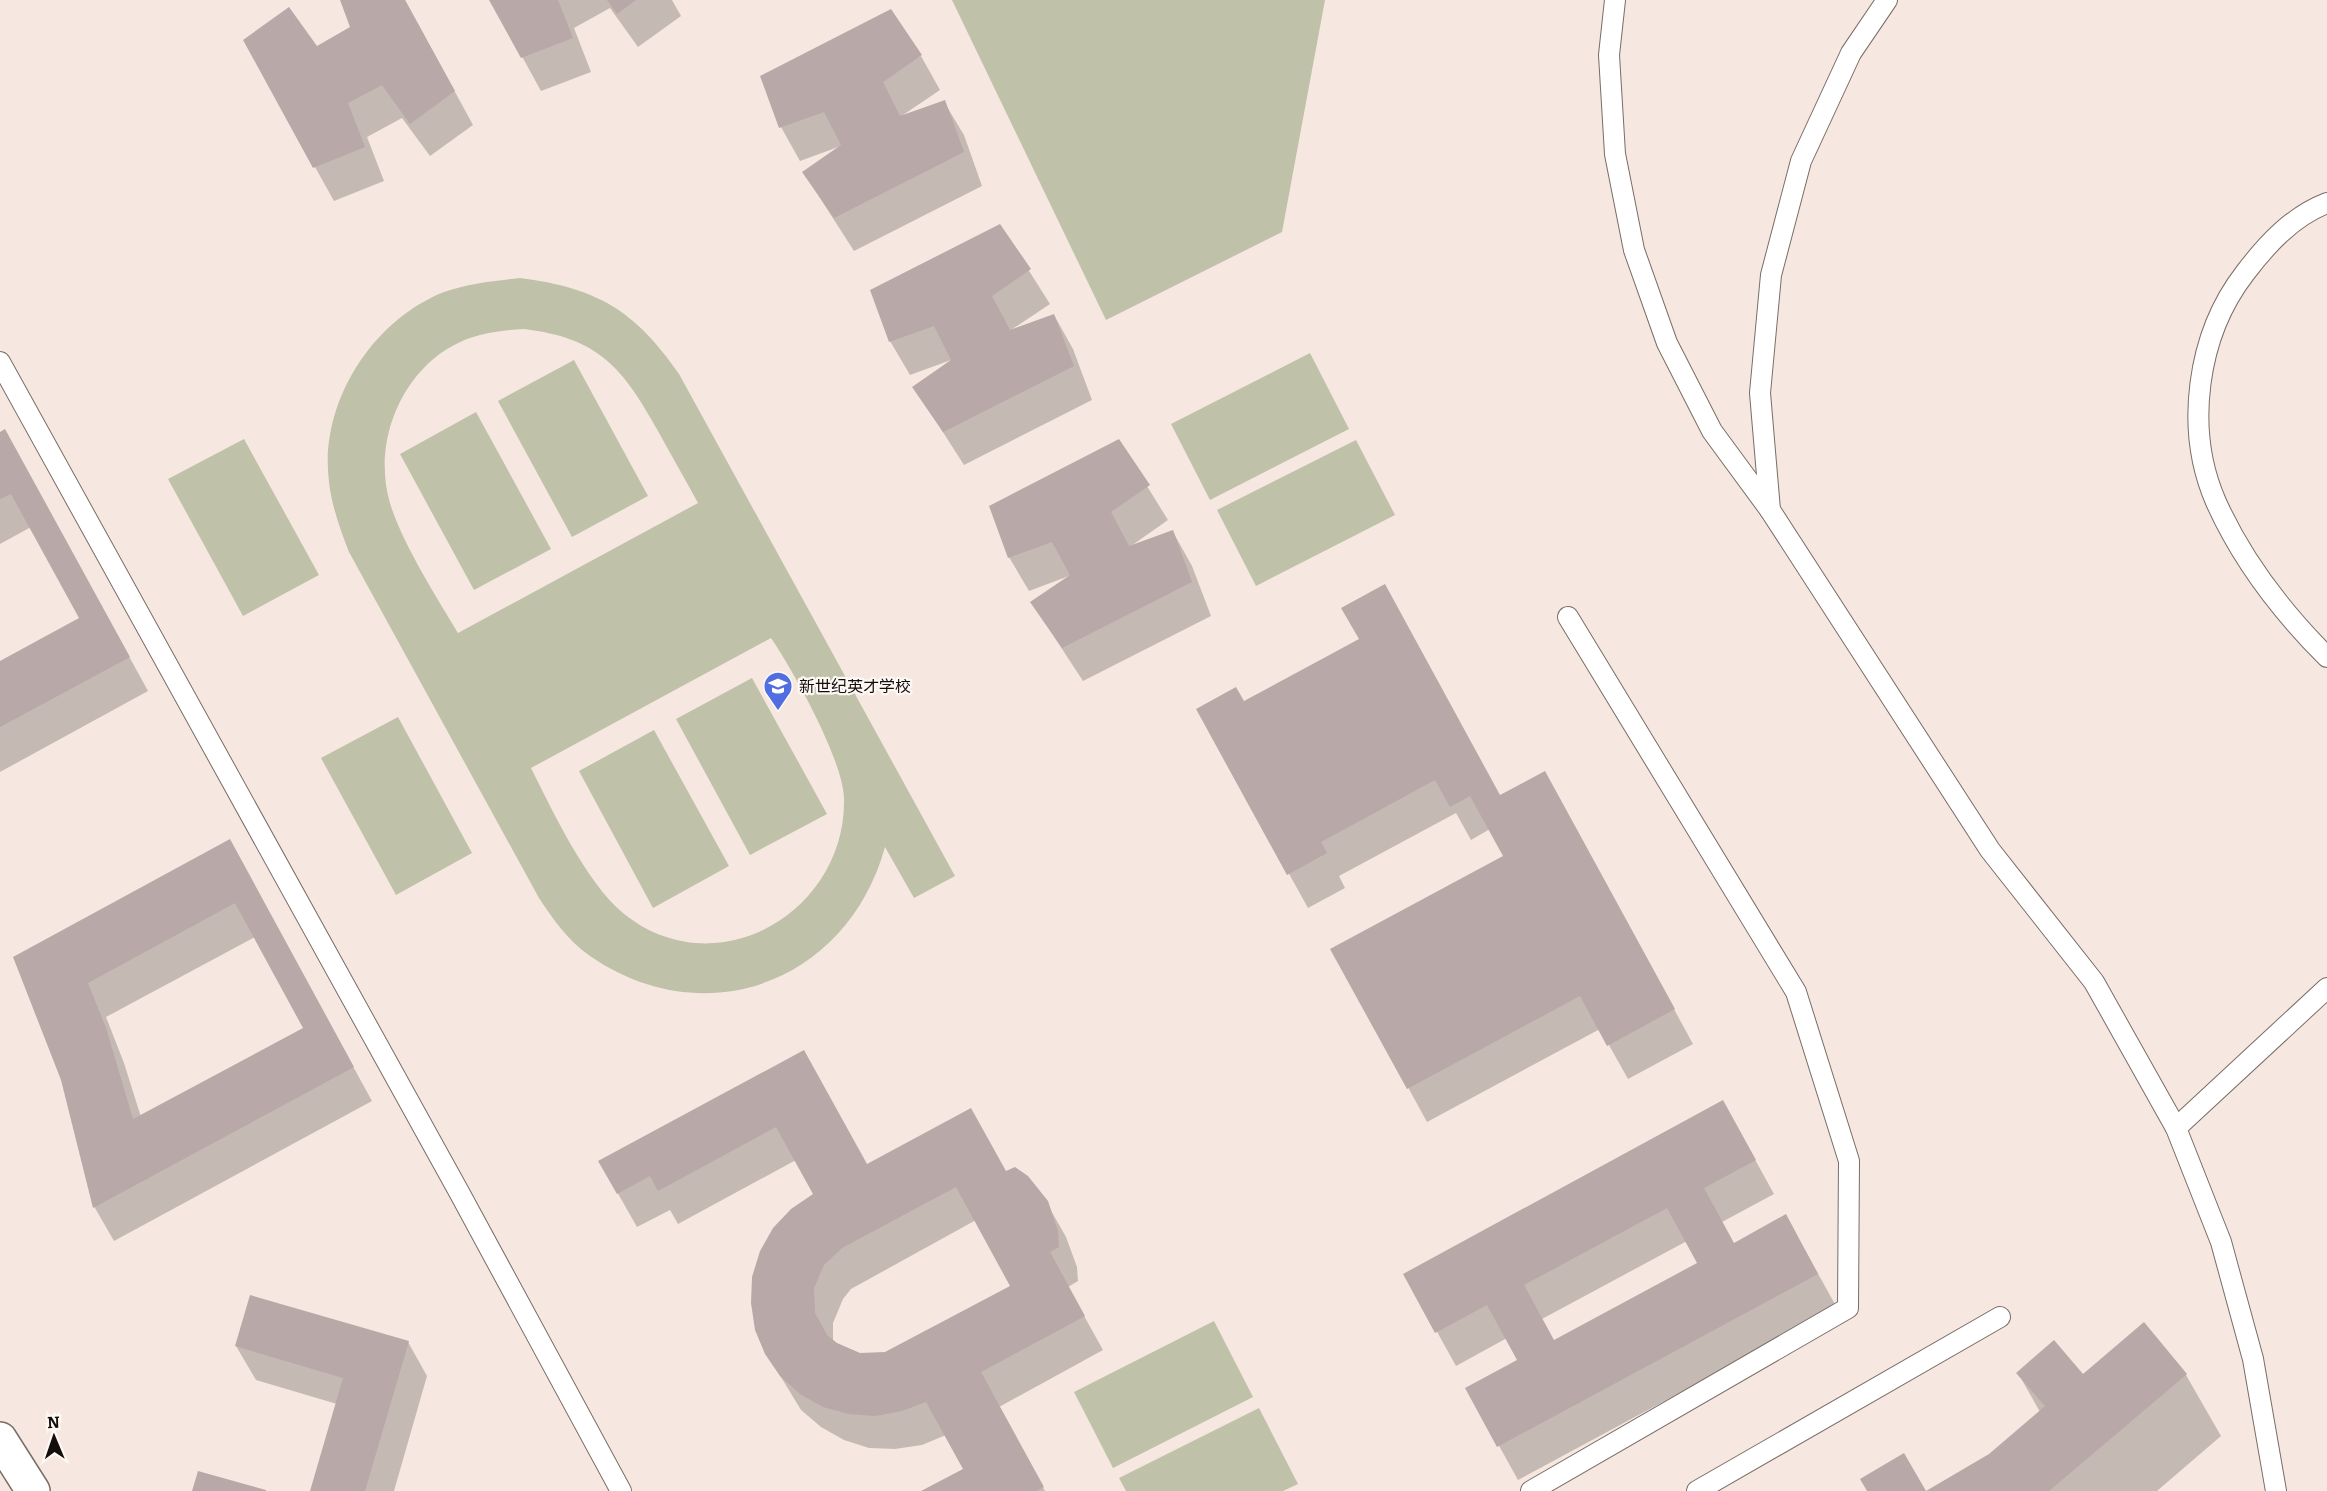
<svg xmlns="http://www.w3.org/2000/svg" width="2327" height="1491" font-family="Bitter,'Noto Sans SC',serif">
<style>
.green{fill:#bfc1a8;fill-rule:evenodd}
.shadow{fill:#0003;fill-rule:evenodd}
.building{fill:#b8a8a7;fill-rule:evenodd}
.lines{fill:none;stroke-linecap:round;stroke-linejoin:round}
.lane-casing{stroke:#796d66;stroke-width:22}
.street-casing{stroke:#796d66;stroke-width:36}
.lane{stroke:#fff;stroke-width:20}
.street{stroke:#fff;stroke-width:33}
.labels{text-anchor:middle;stroke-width:4.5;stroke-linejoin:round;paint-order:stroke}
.poi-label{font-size:16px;fill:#130e0c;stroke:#fdf8f4;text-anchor:start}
</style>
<rect width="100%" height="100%" fill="#f6e8e0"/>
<g class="green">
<path d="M952,0H1325L1282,232L1106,320Z"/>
<path d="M520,278C597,288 635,310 679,374L955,876L914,898L885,847C848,981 706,1036 590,956C568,941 553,919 539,898L349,552C340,529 332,507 329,482C319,404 371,321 444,292C469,283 494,281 520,278ZM524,329C599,338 623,368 658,431C671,455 685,479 698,503L458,633C437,598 401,541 390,503C371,439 405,361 470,338C488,332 506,330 524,329ZM771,638C793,670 843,760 844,798C847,912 716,989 623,913C586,882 553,812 531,768Z"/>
<path d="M1310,353L1349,429L1210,500L1171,424Z"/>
<path d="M574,360L648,496L572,537L498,401Z"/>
<path d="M476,412L551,549L474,590L400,454Z"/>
<path d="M244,439L319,575L243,616L168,479Z"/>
<path d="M1356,440L1395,515L1256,586L1217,510Z"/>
<path d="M752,678L827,814L750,855L676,719Z"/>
<path d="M398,717L472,853L396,895L321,758Z"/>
<path d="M654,730L729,866L653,908L579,771Z"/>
<path d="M1214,1321L1253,1397L1113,1468L1074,1392Z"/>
<path d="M1259,1408L1298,1484L1283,1491H1126L1119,1478Z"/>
</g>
<g class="shadow">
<path d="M341,0H405L473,125L430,156L402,118L367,137L384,181L334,201L315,167L316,48L352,28Z"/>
<path d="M491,0H672L681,16L638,47L610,8L574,28L591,72L541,91Z"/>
<path d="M921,56L940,90L903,115L944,102L964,135L982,186L854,251L804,173L841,146L800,161L781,127Z"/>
<path d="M1000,225L1050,304L1011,330L1054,315L1073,349L1092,400L964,465L914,387L951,360L910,375L890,341Z"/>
<path d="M0,434L24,465L148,691L0,772V662L81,618L31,527L0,544Z"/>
<path d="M1119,441L1168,520L1131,546L1173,532L1192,566L1211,616L1083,681L1032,603L1069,576L1029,591L1009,557Z"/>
<path d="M1244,703L1500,796L1563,806L1693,1044L1628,1079L1600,1029L1427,1122L1333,950L1505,857L1490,829L1471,840L1456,813L1339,876L1345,888L1308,908L1198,710Z"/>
<path d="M248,875L372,1101L114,1241L95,1208L62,1080L15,957ZM255,937L305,1028L141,1117L124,1063L106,1017Z"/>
<path d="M803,1052L867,1166L1006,1173L1046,1202L1066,1237L1077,1267L1078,1281L1068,1287L1103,1350L999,1407L1045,1491H924L965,1469L946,1435L922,1445L895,1449L869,1448L844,1440L821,1427L801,1410L767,1354L814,1194L796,1160L678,1224L670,1210L637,1227L600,1162ZM976,1220L1012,1287L885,1353L860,1354L847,1351L833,1341V1323L843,1299L851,1289Z"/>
<path d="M1742,1136L1774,1194L1722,1222L1734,1245L1805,1250L1837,1308L1518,1480L1467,1388L1519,1360L1507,1338L1456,1366L1405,1274ZM1687,1241L1699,1264L1554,1341L1542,1319Z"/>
<path d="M408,1342L427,1376L394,1491H311L337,1404L256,1380L236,1346Z"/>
<path d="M2018,1373L2186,1375L2221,1436L2157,1491H1929L1990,1455L2040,1412Z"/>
</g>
<g class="building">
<path d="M340,0H405L455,91L410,124L382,85L348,103L365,147L313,168L243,40L289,7L317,46L350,27Z"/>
<path d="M489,0H558L573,38L521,58Z"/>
<path d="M607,0H636L617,14Z"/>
<path d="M891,9L922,55L883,82L900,116L945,100L964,152L834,218L802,172L841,145L824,112L779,128L760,76Z"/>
<path d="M1000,224L1031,269L992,296L1010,330L1054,314L1074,366L943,432L912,387L951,360L934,326L889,342L870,290Z"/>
<path d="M5,429L130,657L0,727V661L79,618L11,494L0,499V432Z"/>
<path d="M1119,439L1150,485L1111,512L1129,546L1173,530L1192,582L1062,648L1030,602L1070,575L1052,542L1008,558L989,506Z"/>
<path d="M1385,584L1500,795L1545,771L1675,1009L1607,1046L1580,996L1407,1089L1330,949L1503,856L1470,796L1450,807L1435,780L1321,842L1327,853L1287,875L1196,709L1236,687L1244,701L1359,639L1341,608Z"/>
<path d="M230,839L354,1067L93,1208L61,1080L13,957ZM235,903L303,1028L133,1119L106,1028L88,983Z"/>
<path d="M804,1050L867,1164L971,1108L1006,1171L1015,1167L1028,1176L1048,1201L1058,1231L1059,1247L1050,1252L1085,1316L981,1372L1044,1487L1036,1491H921L963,1469L926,1402L902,1411L875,1416L849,1414L823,1407L800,1394L780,1376L765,1354L755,1330L751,1303L752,1277L760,1251L773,1228L791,1209L813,1194L776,1127L658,1191L650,1176L617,1194L598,1161ZM956,1187L1010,1286L885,1352L860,1353L837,1343L827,1335L815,1313L814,1288L824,1265L842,1248Z"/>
<path d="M1723,1100L1756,1160L1704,1188L1734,1243L1786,1214L1818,1274L1497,1447L1465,1388L1517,1360L1487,1305L1435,1333L1403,1274ZM1667,1208L1697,1263L1554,1340L1524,1285Z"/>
<path d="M250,1295L409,1341L365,1491H310L343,1378L235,1346Z"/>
<path d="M2144,1322L2187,1374L2049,1491H1926L1989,1454L2045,1406L2016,1373L2054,1340L2083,1374Z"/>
<path d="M1904,1453L1926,1491H1867L1860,1479Z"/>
<path d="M198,1471L266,1490V1491H192Z"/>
</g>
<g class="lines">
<g class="lane-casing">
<g id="lane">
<path d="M1615,0L1609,55L1615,154L1634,250L1667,343L1712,431L1770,510L1990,850L2094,982L2176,1128L2221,1242L2253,1359L2276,1491"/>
<path d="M2327,203C2293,216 2267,244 2245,273C2197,335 2184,429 2216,502C2242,560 2283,613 2327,657"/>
<path d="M0,362L459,1192L621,1491"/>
<path d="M1770,510L1760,393L1771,275L1801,161L1851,53L1887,0"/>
<path d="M2176,1128L2327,988"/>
<path d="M1531,1491L1848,1308L1849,1161L1796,992L1568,617"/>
<path d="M1697,1491L2000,1317"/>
</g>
</g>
<g class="street-casing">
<path id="street" d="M0,1439L33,1491"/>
</g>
<use href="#lane" class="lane"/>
<use href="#street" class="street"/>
</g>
<defs>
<g id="school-pin" transform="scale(1.5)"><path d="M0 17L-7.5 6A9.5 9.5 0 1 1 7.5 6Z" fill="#516de2" stroke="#fdf8f4"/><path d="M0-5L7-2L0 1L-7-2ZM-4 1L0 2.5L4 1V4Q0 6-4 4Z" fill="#fff"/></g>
</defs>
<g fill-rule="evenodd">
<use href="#school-pin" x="778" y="686"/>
</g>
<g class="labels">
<g class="poi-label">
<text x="799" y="692">新世纪英才学校</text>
</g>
</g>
<g transform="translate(54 1437) rotate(358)" stroke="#fdf8f4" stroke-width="4.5" paint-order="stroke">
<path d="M0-4.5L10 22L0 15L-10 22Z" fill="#130e0c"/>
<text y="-9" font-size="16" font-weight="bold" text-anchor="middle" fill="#130e0c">N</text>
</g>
</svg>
